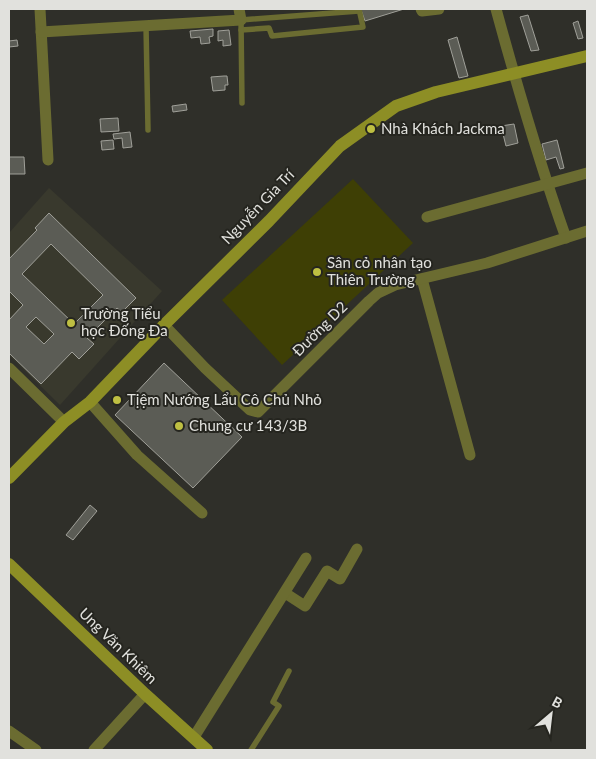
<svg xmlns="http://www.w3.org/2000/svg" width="596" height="759" font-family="Lato,sans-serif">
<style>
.built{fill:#39392d}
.green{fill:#3e3f05}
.building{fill:#5b5c55;stroke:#a0a099;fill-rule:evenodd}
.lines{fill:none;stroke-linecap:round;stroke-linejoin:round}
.lane{stroke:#6b6c31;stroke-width:5.5}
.street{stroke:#6b6c31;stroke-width:11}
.secondary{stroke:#8d8e25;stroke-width:12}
.poi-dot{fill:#bebf42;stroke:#25251f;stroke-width:2}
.labels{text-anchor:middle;stroke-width:4;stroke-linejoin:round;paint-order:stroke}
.poi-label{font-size:15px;fill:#e1e1dd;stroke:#25251f;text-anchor:start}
.street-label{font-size:15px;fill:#e1e1dd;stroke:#25251f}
</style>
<rect width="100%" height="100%" fill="#2f2f29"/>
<path class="built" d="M49,188L162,291L60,405L9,355V233Z"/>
<path class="green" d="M353,179L413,243L282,365L222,300Z"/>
<g class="building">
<path d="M364,9H404L365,21L361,10Z"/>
<path d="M528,15L539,50L531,51L520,17Z"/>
<path d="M578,21L583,38L578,39L573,23Z"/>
<path d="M213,29V36L209,37L210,43L201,44L200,37L191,38L190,31Z"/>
<path d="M229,30L231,45L223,46V40L218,41V31Z"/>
<path d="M457,37L468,76L459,78L448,40Z"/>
<path d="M17,40L18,46L9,47V41Z"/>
<path d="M224,76H227L228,85H225V90L213,91L211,77Z"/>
<path d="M186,104L187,110L173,112L172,106Z"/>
<path d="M118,118L119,131L101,132L100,119Z"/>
<path d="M514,124L518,143L506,146L501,126Z"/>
<path d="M130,132L132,147L123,148L122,138L114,139L113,134Z"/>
<path d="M113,140L114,149L102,150L101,141Z"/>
<path d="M557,140L564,168L560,169L556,157L546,160L542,144Z"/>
<path d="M9,157H24L25,174H9Z"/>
<path d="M49,213L136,298L122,312L117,308L87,338L94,344L79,359L72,352L41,384L9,353V320L23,305L9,291V259L37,230L35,228ZM51,244L103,295L74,324L22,274ZM36,317L54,334L44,344L26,327Z"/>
<path d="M164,363L242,437L193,488L115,415Z"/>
<path d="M90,505L97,511L73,540L66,535Z"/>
</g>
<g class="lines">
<g class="lane">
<path d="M146,26L148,130"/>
<path d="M241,30L269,28L272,36L363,27L359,9"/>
<path d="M242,103L241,20L359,11"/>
<path d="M251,750L279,706L273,702L289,671"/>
</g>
<g class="street">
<path d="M40,9L48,160"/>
<path d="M421,9L422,11L439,9"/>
<path d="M496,9C517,86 539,162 566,238"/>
<path d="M41,32L241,20L239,9"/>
<path d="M427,217L587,173"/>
<path d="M422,279L470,455"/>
<path d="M164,325L205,368L250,410L258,412L369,301L378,293L395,285L487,263L587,231"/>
<path d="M9,368L64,422"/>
<path d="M90,402L137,455L202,513"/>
<path d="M285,593L305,606L327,571L340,579L357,549"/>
<path d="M9,731L36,750"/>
<path d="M194,737L306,558"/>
<path d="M94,750L145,694"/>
</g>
<g class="secondary">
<path d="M9,478L64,422L90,402L164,325L269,221L340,146L396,106L436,92L587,56"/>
<path d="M9,564L145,694L207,750"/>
</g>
</g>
<g class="poi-dot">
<circle cx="371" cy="129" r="5"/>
<circle cx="317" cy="272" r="5"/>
<circle cx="71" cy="323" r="5"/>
<circle cx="117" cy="400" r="5"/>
<circle cx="179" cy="426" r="5"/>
</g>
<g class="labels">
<g class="poi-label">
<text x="381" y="134">Nhà Khách Jackma</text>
<text x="327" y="268">Sân cỏ nhân tạo<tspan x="327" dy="17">Thiên Trường</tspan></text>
<text x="81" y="319">Trường Tiểu<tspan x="81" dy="17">học Đống Đa</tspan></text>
<text x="127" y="405">Tịệm Nướng Lẩu Cô Chủ Nhỏ</text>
<text x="189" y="431">Chung cư 143/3B</text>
</g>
<g class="street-label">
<text transform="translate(258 207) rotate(-46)" y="5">Nguyễn Gia Trí</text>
<text transform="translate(320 329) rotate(-45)" y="5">Đường D2</text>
<text transform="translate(118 646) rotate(44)" y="5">Ung Văn Khiêm</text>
</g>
</g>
<rect width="596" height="759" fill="none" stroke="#e1e1dd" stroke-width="20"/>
<g transform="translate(551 714) rotate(28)" stroke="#25251f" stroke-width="4" paint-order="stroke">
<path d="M0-4L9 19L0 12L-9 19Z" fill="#e1e1dd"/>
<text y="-8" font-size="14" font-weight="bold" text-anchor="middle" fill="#e1e1dd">B</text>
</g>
</svg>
